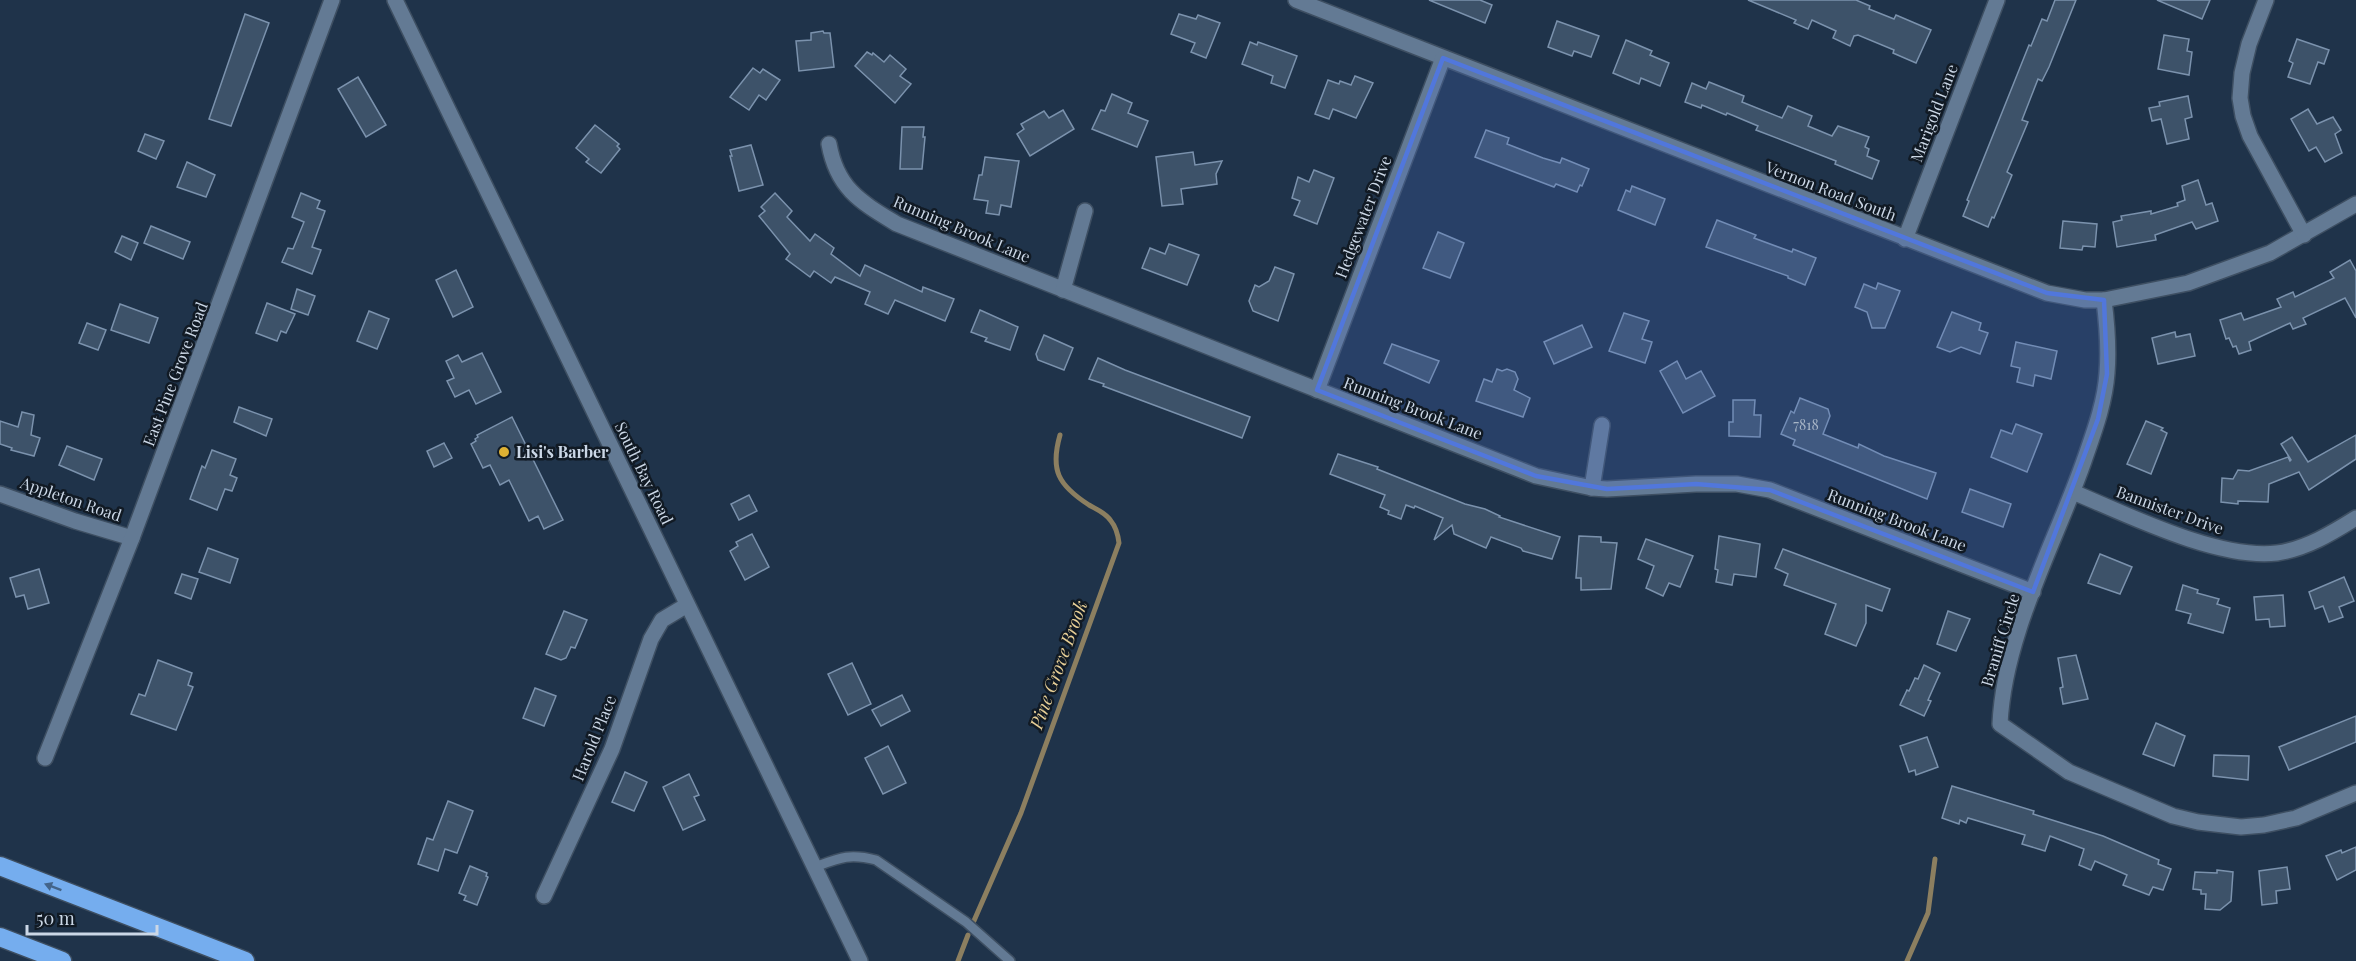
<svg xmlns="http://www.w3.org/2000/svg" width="2356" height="961" font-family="'Playfair Display',serif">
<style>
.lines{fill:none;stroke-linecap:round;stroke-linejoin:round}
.stream{stroke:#8c7f60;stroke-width:5}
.building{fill:#3d5269;stroke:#7b92ad;stroke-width:1.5}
.service-casing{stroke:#3e4f62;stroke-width:12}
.minor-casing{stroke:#3e4f62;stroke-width:18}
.tertiary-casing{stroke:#3e4f62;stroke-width:18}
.motorway-casing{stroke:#3e4f62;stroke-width:21}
.service{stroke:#637a94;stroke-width:9}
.minor{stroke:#637a94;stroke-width:15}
.tertiary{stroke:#637a94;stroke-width:15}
.motorway{stroke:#75adee;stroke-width:18}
.oneway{fill:#436489}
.marked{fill:#5177dc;fill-opacity:0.2;stroke:#5177dc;stroke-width:4.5;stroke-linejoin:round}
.poi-dot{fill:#deb133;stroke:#111a24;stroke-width:2}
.labels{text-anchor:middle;stroke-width:5;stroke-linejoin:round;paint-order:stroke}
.number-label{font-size:14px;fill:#a8b6c7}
.street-label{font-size:16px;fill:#cbd7e6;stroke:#111a24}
.poi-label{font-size:16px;font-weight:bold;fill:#cbd7e6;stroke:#111a24;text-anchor:start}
.water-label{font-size:18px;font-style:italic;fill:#e6ce96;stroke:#111a24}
</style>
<rect width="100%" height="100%" fill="#1f334a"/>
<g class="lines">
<g class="stream">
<path d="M973,923L1021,813L1119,543C1118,535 1116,527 1111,521C1106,513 1096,509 1089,505C1058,485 1050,470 1060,435"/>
<path d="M958,961L968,935"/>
<path d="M1907,961L1928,913L1935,859"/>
</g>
</g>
<g class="building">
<path d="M1429,0H1480L1492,5L1485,23Z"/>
<path d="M1748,0H1856L1870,6L1869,9L1894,19L1896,15L1931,30L1916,63L1893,53L1894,50L1858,35L1854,36L1850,46L1833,38L1836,31L1812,20L1808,29L1794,23L1796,20Z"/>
<path d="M2055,0H2076L2049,67L2042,81L2038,79L2022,120L2028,122L2007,172L2012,175L1994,218L1992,217L1988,227L1963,216L1969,201L1967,200L2029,45L2031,46L2042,19L2047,21Z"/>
<path d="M2157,0H2210L2202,19Z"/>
<path d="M245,14L269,23L231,126L209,119Z"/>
<path d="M1179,14L1196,19L1198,15L1220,23L1206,58L1191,52L1195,43L1171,34Z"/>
<path d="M1557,21L1599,36L1591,57L1574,51L1572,56L1548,47Z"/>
<path d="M823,31L824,33H830L834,67L799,71L796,41L811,40V33Z"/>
<path d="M2164,35L2189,39L2187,51L2192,52L2189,75L2158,69Z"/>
<path d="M2297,39L2329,50L2324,64L2318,62L2310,84L2288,77L2293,63L2289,61Z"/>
<path d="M1626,40L1652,51L1650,55L1669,63L1660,86L1641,78L1639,84L1613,73Z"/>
<path d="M1250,42L1257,45L1258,42L1297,56L1285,88L1271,83L1273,76L1242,64Z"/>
<path d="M867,52L872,55L873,53L884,62L890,55L906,69L900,76L911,84L895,103L855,66Z"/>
<path d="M753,68L760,73L763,69L780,80L766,100L759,95L749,110L730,97Z"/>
<path d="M1355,76L1373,83L1356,118L1333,109L1329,119L1315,114L1328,80L1339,84L1340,81L1351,85Z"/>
<path d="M358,77L386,125L366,137L338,89Z"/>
<path d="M1709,82L1744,96L1742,102L1782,118L1788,106L1812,116L1808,126L1832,136L1838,126L1869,137L1865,147L1869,149L1867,156L1879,161L1872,179L1835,164L1836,161L1756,130L1758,126L1727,113L1726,115L1702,105L1701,108L1685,102L1692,83L1706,89Z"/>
<path d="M1112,94L1132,103L1128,113L1148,121L1137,147L1092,129L1101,110L1105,111Z"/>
<path d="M2188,96L2192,117L2185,119L2189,139L2167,144L2161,119L2152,121L2149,108L2160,106L2159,102Z"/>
<path d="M2308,109L2317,124L2333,117L2341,130L2335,134L2342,153L2325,162L2316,147L2309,151L2291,119Z"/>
<path d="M1063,110L1074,129L1030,156L1017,134L1024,129L1021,124L1044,111L1049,118Z"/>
<path d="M595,125L619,144L617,146L620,149L601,173L586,162L589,159L576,148Z"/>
<path d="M902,127H924L923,137H925L922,169H900Z"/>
<path d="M1486,130L1509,138L1507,144L1543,158L1560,163L1562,158L1589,169L1582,186L1580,185L1577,192L1556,184L1554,187L1475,157Z"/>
<path d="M145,134L164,141L156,159L138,151Z"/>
<path d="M751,145L763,185L739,191L730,156H732L730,150Z"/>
<path d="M1193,152L1195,165L1222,161L1216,174L1217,184L1181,189L1183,204L1162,206L1156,157Z"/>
<path d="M985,157L1019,161L1011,207L1001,205L999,215L986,213L988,201L974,199L979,175H982Z"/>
<path d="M187,162L215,175L206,197L177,187Z"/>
<path d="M1314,170L1334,178L1317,224L1294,215L1300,201L1292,198L1298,177L1309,182Z"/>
<path d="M2198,180L2206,205L2212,203L2218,221L2196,229L2192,222L2155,235L2156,240L2117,247L2113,222L2122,220L2121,216L2151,211V214L2178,206L2177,203L2185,200L2182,186Z"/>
<path d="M1632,186L1665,199L1655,225L1618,210L1626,190L1630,192Z"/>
<path d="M301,193L320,201L317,208L325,211L312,247L321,250L312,274L282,262L288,248L293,249L304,222L292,217Z"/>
<path d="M775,193L792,211L787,217L810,241L815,234L834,248L831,254L860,276L865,265L922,292L923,287L954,299L945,321L895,300L888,314L865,304L870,292L835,277L831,283L814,271L810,277L786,259L790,254L759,216L765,211L761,207Z"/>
<path d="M1717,220L1756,235L1754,238L1792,252L1793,249L1816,258L1805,285L1788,278V276L1706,247Z"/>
<path d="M2063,221L2097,224L2095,247L2083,246L2082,250L2060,248Z"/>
<path d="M151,226L190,242L183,259L144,243Z"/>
<path d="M1438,232L1464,243L1450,278L1423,268Z"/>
<path d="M122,236L138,243L131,260L115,252Z"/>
<path d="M1169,244L1199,255L1187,285L1142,268L1150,248L1165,254Z"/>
<path d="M2350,260L2356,271V318L2345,298L2303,318L2306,324L2293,329L2290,323L2249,342L2251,350L2239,354L2236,346L2233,347L2229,338L2226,339L2220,320L2241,313L2244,320L2281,307L2277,299L2293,292L2295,297L2334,278L2330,272Z"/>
<path d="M1275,267L1294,274L1278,321L1253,311L1249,301L1255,285L1259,287L1269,281Z"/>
<path d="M456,270L473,307L453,317L436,280Z"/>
<path d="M1878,283L1900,291L1885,328H1872L1867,312L1855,307L1864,284L1876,289Z"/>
<path d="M297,289L315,296L308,315L291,309Z"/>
<path d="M267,303L295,314L286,333L281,331L277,341L256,333Z"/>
<path d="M120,304L158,318L149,343L111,330Z"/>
<path d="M980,310L1018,327L1010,350L985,341L987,338L971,332Z"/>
<path d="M369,311L389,319L377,349L357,341Z"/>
<path d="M1952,312L1981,323L1979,330L1988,333L1980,354L1961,347L1950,352L1937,347Z"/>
<path d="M1624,313L1649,321L1642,339L1652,342L1645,363L1609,351Z"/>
<path d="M87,323L106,330L98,350L79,343Z"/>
<path d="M1582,325L1592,347L1554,364L1544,342Z"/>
<path d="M2175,332L2176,337L2190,334L2195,356L2158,364L2152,338Z"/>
<path d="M1044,335L1073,348L1064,370L1038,360L1036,354Z"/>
<path d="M2016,342L2057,351L2051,379L2035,375L2033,386L2017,382L2020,368L2011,366Z"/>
<path d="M1392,344L1439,361L1429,383L1384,363Z"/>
<path d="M482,353L501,392L476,404L469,390L455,397L447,381L454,378L446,361L458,355L462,362Z"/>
<path d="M1098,358L1125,370L1250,417L1242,438L1103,386L1104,384L1089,379Z"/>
<path d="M1677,361L1686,379L1701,371L1715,396L1683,413L1660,371Z"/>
<path d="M1497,369L1502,371L1507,369L1515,372L1518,379L1514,390L1530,398L1523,417L1476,401L1484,379L1492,382Z"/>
<path d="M1800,398L1828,409L1830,416L1823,434L1858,448L1859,444L1884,456L1936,473L1927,499L1793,445L1795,440L1781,434L1791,411L1794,413Z"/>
<path d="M1733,400H1755L1754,415H1761L1760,437L1729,436V422H1733Z"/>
<path d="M239,407L272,419L266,436L234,422Z"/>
<path d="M22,412L34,415L31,435L40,438L34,456L11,450L12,448L0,444V421L18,427Z"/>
<path d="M512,417L563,520L544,529L538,516L529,521L509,480L500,485L490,465L483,468L471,444L476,441L475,439L478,437L477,435Z"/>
<path d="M2146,421L2163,428L2161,430L2167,433L2151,474L2127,464Z"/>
<path d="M2016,424L2042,434L2027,472L1991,457L2001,430L2012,434Z"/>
<path d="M2356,435V459L2309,490L2299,472L2269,484L2268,502L2238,501V504L2221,502L2222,478L2233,479L2238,470L2249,471L2288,457L2290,461L2291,460L2281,444L2292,437L2308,462Z"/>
<path d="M444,443L452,458L434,467L427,451Z"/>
<path d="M67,446L102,459L94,480L59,465Z"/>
<path d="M212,450L236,459L230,475L237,478L232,491L225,489L217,510L190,499L202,466L205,468Z"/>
<path d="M1338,454L1378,467L1377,469L1465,504L1485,509L1500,516L1499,517L1560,537L1552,559L1523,551L1521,548L1491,537L1486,548L1454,534L1452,525L1434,540L1443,518L1415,506L1414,508L1406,505L1401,519L1388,514L1389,511L1380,507L1385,495L1330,474Z"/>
<path d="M1970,489L2011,504L2003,527L1962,512Z"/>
<path d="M749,495L757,511L739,520L731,504Z"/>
<path d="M752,534L769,567L745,580L730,551L738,546L736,542Z"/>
<path d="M1579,536L1601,537V542L1617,543L1611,589L1581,590V578H1576Z"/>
<path d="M1719,536L1760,544L1756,577L1734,574L1732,585L1716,582L1718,570L1715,569Z"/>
<path d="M1646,539L1693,556L1680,587L1669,583L1663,596L1646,588L1654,566L1638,559Z"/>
<path d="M208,548L238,559L230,583L199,572Z"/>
<path d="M1783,549L1890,589L1882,611L1866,605V623L1856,646L1825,634L1836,604L1784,585L1788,574L1775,568Z"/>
<path d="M2100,554L2132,567L2120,594L2088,583Z"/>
<path d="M39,569L49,603L28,609L24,595L16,597L10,578Z"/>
<path d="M182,574L198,579L191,599L175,593Z"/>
<path d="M2344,577L2354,601L2339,607L2343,617L2329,622L2323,606L2315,609L2309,592Z"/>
<path d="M2183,585L2198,590L2197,593L2219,599L2217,604L2230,608L2223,633L2188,623L2191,614L2176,610Z"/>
<path d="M2283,595L2285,626L2270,627L2269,619L2256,620L2254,597Z"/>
<path d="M564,611L587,620L575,648L571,647L566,658L561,660L546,654Z"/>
<path d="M1948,611L1970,619L1956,651L1937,644Z"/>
<path d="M2076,655L2088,699L2063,704L2060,688L2063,687L2058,658Z"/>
<path d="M158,660L192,673L188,685L193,687L176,730L131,714L139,694L145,696Z"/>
<path d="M852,663L871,704L848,715L828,674Z"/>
<path d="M1924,665L1940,673L1928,700L1931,701L1924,716L1900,705L1907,690L1909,691L1915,678L1918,679Z"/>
<path d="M535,688L556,696L544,726L523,718Z"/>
<path d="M902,695L910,711L881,726L872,710Z"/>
<path d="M2356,716V742L2289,770L2279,747Z"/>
<path d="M2156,723L2185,736L2174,766L2143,754Z"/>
<path d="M1927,737L1938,767L1916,775L1915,770L1909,772L1900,746Z"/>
<path d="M888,746L906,783L883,794L865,758Z"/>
<path d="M2214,755L2249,756L2248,780L2213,776Z"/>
<path d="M625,772L647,782L634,811L612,802Z"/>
<path d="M689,774L699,795L694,797L705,820L683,830L663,787Z"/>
<path d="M1952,786L2034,811L2033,814L2103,836L2159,860L2158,864L2171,869L2163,890L2153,887L2149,895L2123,885L2127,875L2095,861L2091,870L2079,865L2084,849L2050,836L2045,851L2022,844L2025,835L1968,818L1966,823L1960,820L1959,824L1942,818Z"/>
<path d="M448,801L473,811L457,853L445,849L438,871L418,864L427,838L433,840Z"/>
<path d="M2356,847V870L2337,880L2326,856L2341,850L2342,853Z"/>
<path d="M470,866L487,873L486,876L488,877L477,905L464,900L466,896L459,893Z"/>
<path d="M2287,867L2290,889L2276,891L2277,903L2262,905L2259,871Z"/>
<path d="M2217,870L2233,872L2231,901L2220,910L2205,909L2206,894H2201V890L2193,889L2195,872L2217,873Z"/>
</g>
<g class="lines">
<g class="service-casing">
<path id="service" d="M815,867C839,858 849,853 876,860L966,922L1010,961"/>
</g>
<g class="minor-casing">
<g id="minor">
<path d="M1296,0L2047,293L2085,300H2104L2188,283L2270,253L2356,204"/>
<path d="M2266,0L2249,44L2242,73L2240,98L2243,116L2250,136L2304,235"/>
<path d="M829,144C837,189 861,202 897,224L1536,476L1592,488L1607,489L1696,484H1737L1770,490L2033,592"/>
<path d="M1905,239L1997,0"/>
<path d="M1063,290L1085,211"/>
<path d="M2104,300C2107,324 2109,349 2107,373C2105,403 2094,432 2084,461C2055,544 2004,635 2000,724L2069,772L2173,816L2198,822L2241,827L2264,825L2296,818L2356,793"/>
<path d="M1317,390L1443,58"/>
<path d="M1592,488L1602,425"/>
<path d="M2073,492C2128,515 2218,560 2277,553C2306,549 2332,533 2356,518"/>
<path d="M0,494L75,521L132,538"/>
<path d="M45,758L132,538L332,0"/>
<path d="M544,896L612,749L651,639L662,620L687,605"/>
</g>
</g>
<g class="tertiary-casing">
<path id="tertiary" d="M395,0L860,961"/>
</g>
<g class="motorway-casing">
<g id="motorway">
<path d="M0,866L245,961"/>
<path d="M0,937L62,961"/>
</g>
</g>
<use href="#service" class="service"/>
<use href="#minor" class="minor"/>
<use href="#tertiary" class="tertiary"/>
<use href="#motorway" class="motorway"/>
</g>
<defs><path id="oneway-solid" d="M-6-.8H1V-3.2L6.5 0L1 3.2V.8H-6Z" transform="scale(1.5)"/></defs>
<use class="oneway" href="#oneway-solid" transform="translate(53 887) rotate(-159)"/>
<path class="marked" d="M1443,58L2047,293L2104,300L2107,374L2098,419L2033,592L1770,490L1696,484L1607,489L1536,476L1317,390Z"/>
<circle class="poi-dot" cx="504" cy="452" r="6"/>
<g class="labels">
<g class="number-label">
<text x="1806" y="430">7818</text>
</g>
<g class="street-label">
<text transform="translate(1934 113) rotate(-69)" y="6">Marigold Lane</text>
<text transform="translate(1831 191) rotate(21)" y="6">Vernon Road South</text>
<text transform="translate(1363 217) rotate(-69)" y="6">Hedgewater Drive</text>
<text transform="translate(962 229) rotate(23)" y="6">Running Brook Lane</text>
<text transform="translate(175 374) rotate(-69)" y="6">East Pine Grove Road</text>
<text transform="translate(1413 408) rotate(21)" y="6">Running Brook Lane</text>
<text transform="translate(644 473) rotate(64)" y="6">South Bay Road</text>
<text transform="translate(71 499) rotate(19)" y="6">Appleton Road</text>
<text transform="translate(2170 510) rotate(20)" y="6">Bannister Drive</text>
<text transform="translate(1897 520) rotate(21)" y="6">Running Brook Lane</text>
<text transform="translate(2000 640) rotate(-73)" y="6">Braniff Circle</text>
<text transform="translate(594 738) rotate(-68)" y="6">Harold Place</text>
</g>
<g class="poi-label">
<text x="516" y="458">Lisi's Barber</text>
</g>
<g class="water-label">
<text transform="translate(1059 665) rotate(-70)" y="6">Pine Grove Brook</text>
</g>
</g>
<path d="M27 925v9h130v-9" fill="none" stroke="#cbd7e6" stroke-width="3"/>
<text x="36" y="925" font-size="18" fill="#cbd7e6" stroke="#111a24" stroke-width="4.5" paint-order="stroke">50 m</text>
</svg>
